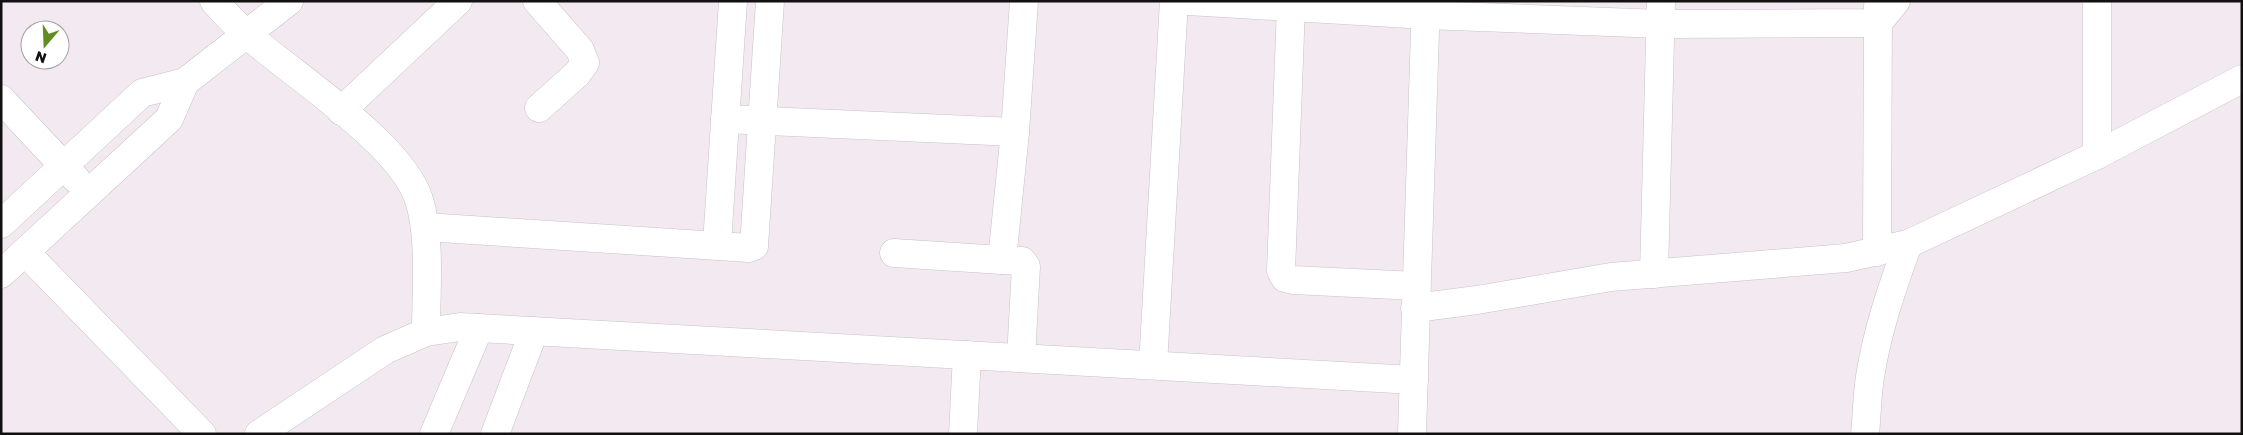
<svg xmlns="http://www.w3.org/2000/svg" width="2243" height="435" font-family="'Golos Text',sans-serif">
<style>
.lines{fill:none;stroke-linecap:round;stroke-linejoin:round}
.minor-casing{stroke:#c9c1c7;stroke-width:29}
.major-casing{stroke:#c9c1c7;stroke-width:29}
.minor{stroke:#fff;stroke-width:28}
.major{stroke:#fff;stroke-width:28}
</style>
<rect width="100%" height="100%" fill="#f2eaf0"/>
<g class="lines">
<g class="minor-casing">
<g id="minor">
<path d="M214,1C225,13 236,26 249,36C294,76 402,144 419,200C431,237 426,292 426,332"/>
<path d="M537,1L580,50L585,63L577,74L539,108"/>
<path d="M1188,1L1426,15L1661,24L1878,23L1896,1"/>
<path d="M1291,7L1281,271L1285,278L1293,280L1416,286"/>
<path d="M1,99L76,179"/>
<path d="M341,111L458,1"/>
<path d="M725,119L1015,132"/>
<path d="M2097,155V1"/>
<path d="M1,224L142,93L185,82L289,1"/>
<path d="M425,227L749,248L754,246L770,1"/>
<path d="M717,244L733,1"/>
<path d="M25,252L202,434"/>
<path d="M1877,252L1878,6"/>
<path d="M894,253L1002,260"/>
<path d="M1,274L169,119L185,82"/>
<path d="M1654,274L1661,1"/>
<path d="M1415,308L1477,300L1611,277L1846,258L1908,244"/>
<path d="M1021,358L1026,266L1022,261L1002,260L1015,132L1024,1"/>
<path d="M1153,365L1174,1"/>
<path d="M259,434L385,350L426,332L460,327L1414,380"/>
<path d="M434,434L479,328"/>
<path d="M495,434L534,331"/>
<path d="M963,434L967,355"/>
<path d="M1412,434L1426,1"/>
</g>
</g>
<g class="major-casing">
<path id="major" d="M1865,434C1867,415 1867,395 1870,377C1877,331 1892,288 1908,244L2097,155L2242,79"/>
</g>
<use href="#minor" class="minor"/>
<use href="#major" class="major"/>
</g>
<rect width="2243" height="435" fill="none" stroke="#131012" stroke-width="5"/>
<g transform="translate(45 45) rotate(199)"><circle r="24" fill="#ffffff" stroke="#a19fa0"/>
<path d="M0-4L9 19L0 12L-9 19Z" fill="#5f8d20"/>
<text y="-8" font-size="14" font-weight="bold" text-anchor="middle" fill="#131012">N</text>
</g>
</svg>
